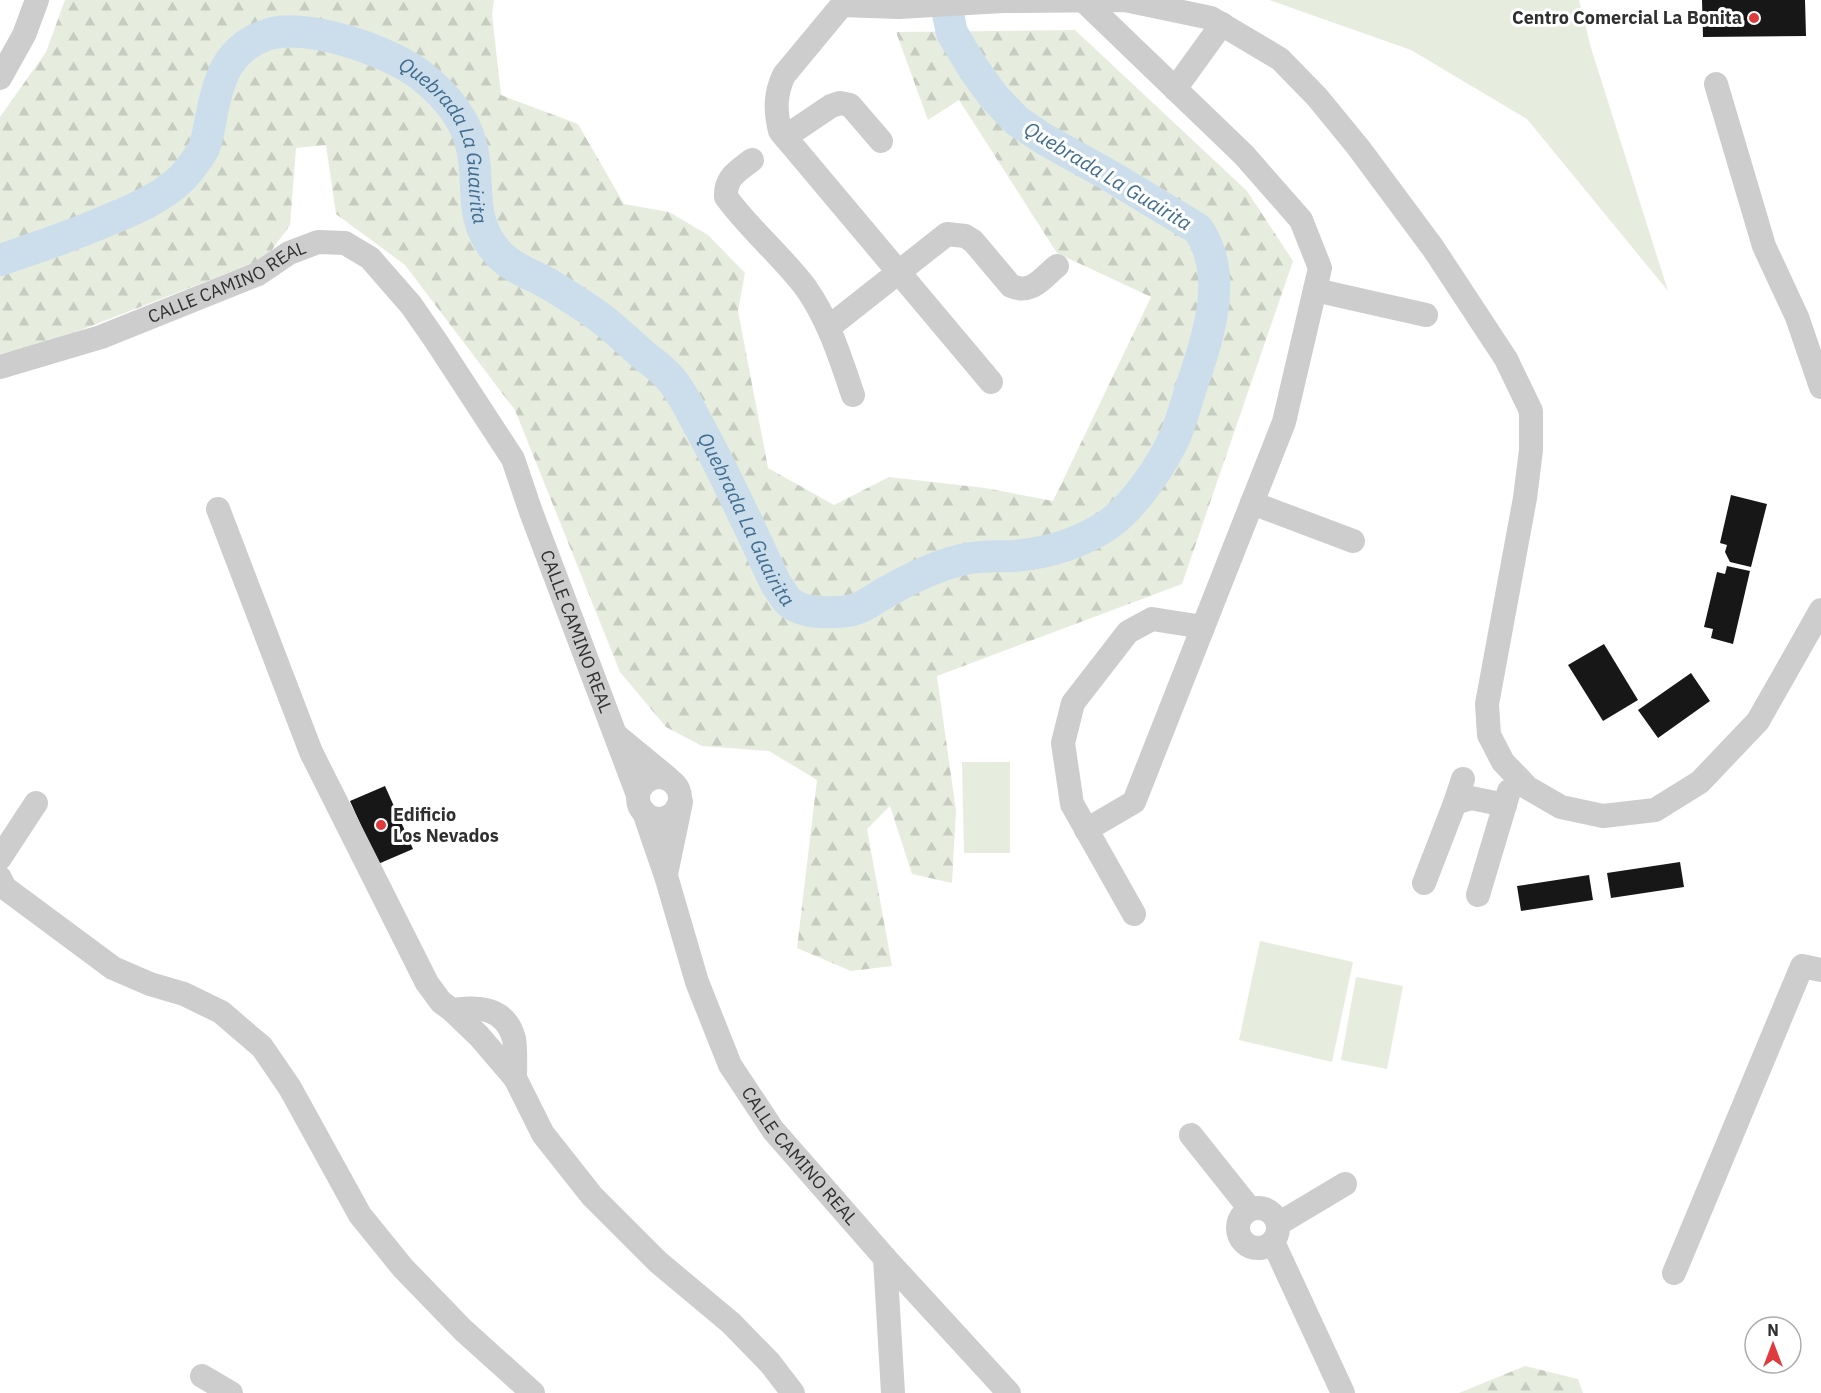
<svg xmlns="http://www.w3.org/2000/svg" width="1821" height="1393" font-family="'IBM Plex Sans',sans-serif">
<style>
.grass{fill:#e6eddf}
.forest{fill:url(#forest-firs)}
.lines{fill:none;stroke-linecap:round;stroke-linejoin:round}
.river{stroke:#ccdeeb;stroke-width:32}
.building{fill:#171717}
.minor{stroke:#cdcdcd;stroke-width:24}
.poi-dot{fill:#df3a3d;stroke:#fff;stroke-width:2}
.labels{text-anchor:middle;stroke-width:6;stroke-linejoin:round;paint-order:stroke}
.poi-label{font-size:18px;font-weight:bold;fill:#303030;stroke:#fff;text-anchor:end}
.street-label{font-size:18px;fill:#303030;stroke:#fff}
.water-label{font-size:20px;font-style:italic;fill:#406d90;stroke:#fff}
</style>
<defs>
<pattern id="forest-firs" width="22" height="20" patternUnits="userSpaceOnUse" patternTransform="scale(1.5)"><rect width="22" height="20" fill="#e6eddf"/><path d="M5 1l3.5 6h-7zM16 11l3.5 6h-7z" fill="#c6ccc0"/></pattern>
</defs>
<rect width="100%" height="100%" fill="#fff"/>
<g class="grass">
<path d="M1269,0H1579L1591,48L1668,291L1527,119L1411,50Z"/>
<path d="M962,762H1010V853H964Z"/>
<path d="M1260,941L1353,962L1332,1062L1239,1040Z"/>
<path d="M1356,977L1403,986L1387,1069L1341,1060Z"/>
</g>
<g class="forest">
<path d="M65,0H494L492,14L501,95L578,124L624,204L669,212L708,235L745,273L738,311L768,468L834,505L889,477L985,488L1053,501L1151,297L1057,253L959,100L928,120L896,32L1075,30L1247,191L1293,261L1182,584L937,676L956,811L952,883L912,874L890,806L867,829L892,966L851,971L797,948L817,780L769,751L702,746L666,727L620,672L515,410L405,265L336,214L326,145L296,148L290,225L266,258L50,342L0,354V117L46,52Z"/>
<path d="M1525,1366L1578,1379L1583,1393H1459Z"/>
</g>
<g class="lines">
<path class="river" id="s1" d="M0,260C36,248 71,236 106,221C133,210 162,198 183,177C190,169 199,157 204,148C208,137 210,124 212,113C219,77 229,48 266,35C305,21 393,52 423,77C445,95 464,116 471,144C482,182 466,216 497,252C510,267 530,274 547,283C565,294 585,306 602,319C616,330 629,342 642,354C651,361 662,369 669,377C682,391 691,412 700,428C728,479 751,531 776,584C780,589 784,597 789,602C801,612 821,613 837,612C863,611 869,601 890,590C913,577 936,566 961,560C979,555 997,557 1015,556C1048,553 1081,543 1109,524C1135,505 1163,464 1176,434C1183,417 1187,399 1193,382C1209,335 1229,274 1198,229L1112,177L1044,139L1017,121L994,97L973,68L952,33L945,0"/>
</g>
<g class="building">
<path d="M1702,0H1805L1806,36L1703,37Z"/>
<path d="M1731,495L1767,504L1751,567L1730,562L1725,552L1727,545L1720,543Z"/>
<path d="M1727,566L1750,571L1733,644L1711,638L1713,629L1704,627L1717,572L1725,574Z"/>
<path d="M1604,644L1638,700L1603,721L1568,665Z"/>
<path d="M1691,673L1710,701L1658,738L1638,710Z"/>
<path d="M385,786L413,849L378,864L350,801Z"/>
<path d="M1680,862L1684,887L1611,898L1607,873Z"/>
<path d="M1589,875L1593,900L1521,911L1517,886Z"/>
</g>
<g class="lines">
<g class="minor">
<path d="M842,0V5L899,7L1003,1L1125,0L1211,18L1280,59L1317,97L1358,147L1433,248L1506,359L1531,411V450L1525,498L1487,704L1489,735L1503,762L1528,788L1561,807L1603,816L1655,810L1700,782L1758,721L1821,610"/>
<path d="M1083,0L1244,155L1301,220L1320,268L1284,422L1134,802L1086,830"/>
<path d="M842,5L784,75C775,94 775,110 780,131L991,382"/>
<path d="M0,78L24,35L37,0"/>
<path d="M1716,84L1764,246L1797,317L1821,387"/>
<path d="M1175,89L1222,24"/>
<path d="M785,137L831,106L840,103L850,105L881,141"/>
<path d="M752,160C738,171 725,177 726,197C750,230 782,256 806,288C829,321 840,357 853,395"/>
<path d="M1315,290L1426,315"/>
<path d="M829,327L947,234L965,236L973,241L1011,286C1032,295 1042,278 1057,266"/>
<path id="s2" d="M0,367L101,337L258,274L289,253L318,242L345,243L370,258L411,305L436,341L513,459L531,512L638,795"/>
<path d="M1252,503L1353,541"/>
<path d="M218,509L311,752L427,983L441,1002L452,1010L479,1036L515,1078L543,1134L592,1196L658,1262L731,1323L770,1363L793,1393"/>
<path d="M617,736L668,778"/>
<circle cx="659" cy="798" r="21"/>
<path d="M1455,803L1463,779"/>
<path id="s3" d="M644,812L666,876L697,982L730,1065L773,1130L885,1258L1009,1393"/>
<path d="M0,858L36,803"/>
<path d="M666,874L681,802"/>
<path d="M0,878L5,888L113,968L150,984L184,994L221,1012L262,1047L290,1088L360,1215L403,1268L463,1330L533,1393"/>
<path d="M1424,883L1455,803L1471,798L1505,805"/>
<path d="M1478,895L1509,791"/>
<path d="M1134,914L1072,804L1063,743L1073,703L1128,632L1152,619L1203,627"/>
<path d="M452,1010C478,1006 506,1007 514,1039C516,1051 515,1065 515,1078"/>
<path d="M1191,1135L1250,1209"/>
<circle cx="1258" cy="1228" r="20"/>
<path d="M1278,1224L1345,1184"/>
<path d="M1273,1242L1343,1393"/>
<path d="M885,1258L893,1393"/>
<path d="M1674,1273L1802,966L1821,970"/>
<path d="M202,1376L231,1393"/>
</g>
</g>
<g class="poi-dot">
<circle cx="1754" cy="18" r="6"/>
<circle cx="381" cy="825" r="6"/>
</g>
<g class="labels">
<g class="poi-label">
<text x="1742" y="24">Centro Comercial La Bonita</text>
<text x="393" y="821" text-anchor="start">Edificio<tspan x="393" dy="21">Los Nevados</tspan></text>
</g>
<g class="street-label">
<text dy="6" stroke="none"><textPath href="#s2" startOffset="243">CALLE CAMINO REAL</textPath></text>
<text dy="6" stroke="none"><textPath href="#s2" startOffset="830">CALLE CAMINO REAL</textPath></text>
<text dy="6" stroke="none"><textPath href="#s3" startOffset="382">CALLE CAMINO REAL</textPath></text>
</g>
<g class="water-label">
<text dy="7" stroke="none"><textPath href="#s1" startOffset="610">Quebrada La Guairita</textPath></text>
<text transform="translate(1108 176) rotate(31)" y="7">Quebrada La Guairita</text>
<text dy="7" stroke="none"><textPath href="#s1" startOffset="1114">Quebrada La Guairita</textPath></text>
</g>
</g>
<g transform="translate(1773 1345)"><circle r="28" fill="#ffffff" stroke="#acacac" stroke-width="1.5"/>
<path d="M0-4.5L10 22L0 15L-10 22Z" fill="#df3a3d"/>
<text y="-9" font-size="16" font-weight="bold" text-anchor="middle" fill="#303030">N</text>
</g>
</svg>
